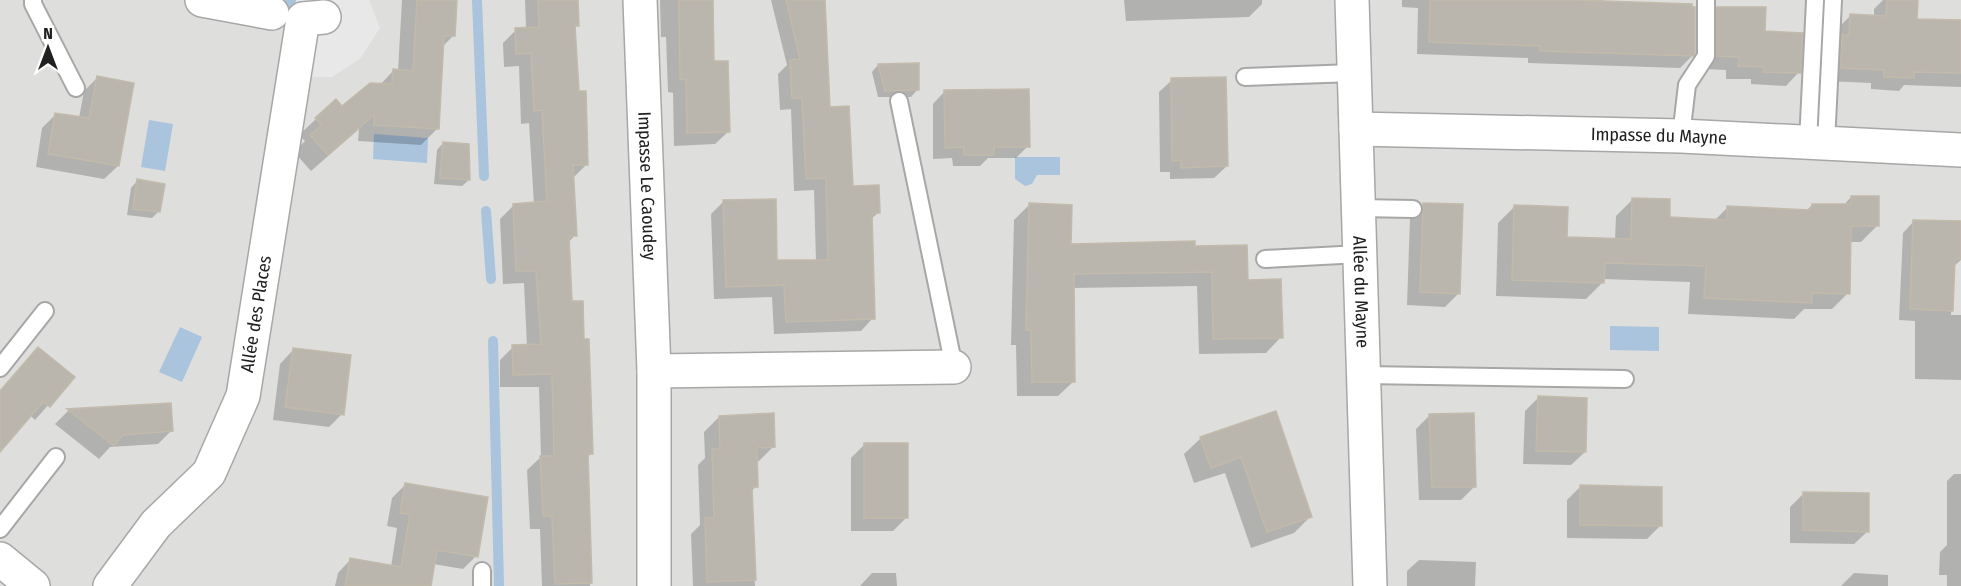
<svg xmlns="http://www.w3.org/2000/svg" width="1961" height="586" font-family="'Fira Sans Condensed',sans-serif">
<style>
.residential{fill:#dededd}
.parking{fill:#e8e8e8}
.water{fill:#a9c4dc}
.shadow{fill:#0003}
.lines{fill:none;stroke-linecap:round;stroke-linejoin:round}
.stream{stroke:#a9c4dc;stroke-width:10}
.building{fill:#bab6ad;stroke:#c2baaa;stroke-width:1.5}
.lane-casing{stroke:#a7a7a7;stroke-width:20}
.street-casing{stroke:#a7a7a7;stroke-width:36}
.lane{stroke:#fff;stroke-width:16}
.street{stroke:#fff;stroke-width:33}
.labels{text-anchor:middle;stroke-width:5;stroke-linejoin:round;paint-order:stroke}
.street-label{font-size:18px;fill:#202020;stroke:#fff}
</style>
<rect width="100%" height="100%" fill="#f1f0e7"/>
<rect class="residential" x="0" y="0" width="1961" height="586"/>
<path class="parking" d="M297,0H369L380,28L360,59L332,77H293L289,19Z"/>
<g class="water">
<path d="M149,120L173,124L165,171L141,167Z"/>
<path d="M374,134L428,138L427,163L373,159Z"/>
<path d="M1015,157H1060V175H1037L1032,184L1025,186L1015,179Z"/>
<path d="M1610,326L1659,327V351L1610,350Z"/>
<path d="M180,327L202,337L182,382L159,372Z"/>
</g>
<g class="shadow">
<path d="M402,0H455L454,35L442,47L438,128L421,145L358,141L359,129L311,171L294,152L305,141L299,135L316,119L342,108L380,85L393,71H398Z"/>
<path d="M525,0H577V26L574,29L577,93L587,164L573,178L575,235L568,243L570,303L591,454L586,458L590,586H542L540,529H530L527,470L541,457L539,387H500V360L513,347L527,346L524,283L503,284L500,219L514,205L534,204L529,123L521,124L519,66L504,67L503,43L516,30L526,29Z"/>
<path d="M660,0H711L713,62L729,131L715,144L674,146L673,93L668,92L666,37H661Z"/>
<path d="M771,0H823L828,108L851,188L879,212L870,220L873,318L861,331L774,334L772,297L714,299L711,214L723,202L776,262H816L814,190L794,191L791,109L780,110L778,74L787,65Z"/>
<path d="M1124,0H1262V4L1249,17L1126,21Z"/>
<path d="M1402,0H1603V2L1693,55L1680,68L1528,63V58L1417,54L1418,8L1402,7Z"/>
<path d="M1883,0H1916L1915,21L1961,22V87L1904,85L1899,91L1871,89V83L1827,81L1837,29L1850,16L1874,17V9Z"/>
<path d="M1717,8L1763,32L1799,72L1786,86L1751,84V79H1726V70L1704,69V22Z"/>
<path d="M878,65L917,90L911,97H878L872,72Z"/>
<path d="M97,78L118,166L104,179L36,167L42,128L56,114L79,118L84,91Z"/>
<path d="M1172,80L1227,166L1214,178L1170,179V172H1160L1159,92Z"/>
<path d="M945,91L1028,146L1016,158H988L980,166H953L952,158L933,159V104Z"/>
<path d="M443,143L469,180L462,186L434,184L437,150Z"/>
<path d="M137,181L159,211L152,218L127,215L131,188Z"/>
<path d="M1851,197L1877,226L1861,242H1849L1848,293L1832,309H1804L1794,319L1688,314L1690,282L1603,279V282L1586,299L1496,296L1498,223L1515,206L1566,238L1615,240L1616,216L1633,199L1668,218L1714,221L1728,207L1806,211L1812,205L1843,206Z"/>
<path d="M1030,204L1070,245L1194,248L1247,281L1281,337L1266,353L1199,354L1197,286L1073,288L1074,381L1058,396H1017L1016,345H1011L1014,220Z"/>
<path d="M1424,204L1459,293L1445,307L1407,305L1410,218Z"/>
<path d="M1914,221L1961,223V260L1953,267L1951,315H1961V380L1915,379V321L1899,320L1903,233Z"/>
<path d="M293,350L342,414L329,427L273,420L280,364Z"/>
<path d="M73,377L35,420L30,415L0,448V391Z"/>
<path d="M1538,398L1585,452L1571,465L1523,464L1525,411Z"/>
<path d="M169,404L171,431L158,444L110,447L99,459L55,424L68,411Z"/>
<path d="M1275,413L1310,517L1294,533L1251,548L1225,473L1194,483L1184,454L1201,438Z"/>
<path d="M1430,415L1475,486L1461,500H1419L1416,429Z"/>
<path d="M719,417L773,447L759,461H756L757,486L750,492L755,586H693L691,534L700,525L698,465L705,458L704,432Z"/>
<path d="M865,444L906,518L893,531H851V458Z"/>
<path d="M1954,474H1961V586H1947V575H1939L1940,552L1947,545V481Z"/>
<path d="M405,485L476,556L463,569L433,564L429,586H335L338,573L351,559L391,567L397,528L387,526L392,498Z"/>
<path d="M1580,487L1661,525L1647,539L1567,538V500Z"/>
<path d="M1804,493L1868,531L1854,544L1790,543V507Z"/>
<path d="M1419,560L1476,562L1475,586H1407V571Z"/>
<path d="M872,573H896L897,586H860Z"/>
<path d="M1854,573L1888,575V586H1841Z"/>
</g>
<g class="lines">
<g class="stream">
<path d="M477,0L484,176"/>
<path d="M290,2L291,0"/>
<path d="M486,211L491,279"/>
<path d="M493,341L499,586"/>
</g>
</g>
<g class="building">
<path d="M417,0H457L455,36H444L439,129L374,125V115L328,155L310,135L322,125L315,118L336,99L342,106L370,83L392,84L393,69L413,71Z"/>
<path d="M538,0H578L579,26H575L579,91H586L588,165H573L577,236H569L572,301H583L584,339H589L593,454H588L592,583L555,584L552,516H543L540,456H554L552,374L513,375L512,345L541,344L536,271H516L513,204L547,201L542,110L534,111L531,53L516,54L515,28L539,27Z"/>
<path d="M679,0H713L714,61H728L730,132L687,133L686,80L680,79Z"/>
<path d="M786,0H825L830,107L849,106L853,186L879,185L880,213H872L875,319L786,322L784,285L726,287L723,200L776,199L777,260H828L826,178L806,179L802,98H792L790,60L800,59Z"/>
<path d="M1430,0H1573L1692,4V7H1695V53L1694,56L1540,51V46L1429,42Z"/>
<path d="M1887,0H1918L1917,19L1961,20V73L1914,72V78L1884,77V70L1840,68L1842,35H1849L1850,14L1886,16Z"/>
<path d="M1716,7H1766L1765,31L1803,33L1801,73L1763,72L1764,67L1738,66L1739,57L1716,56Z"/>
<path d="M919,63V90L885,91L878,64Z"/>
<path d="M97,76L134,83L119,166L48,154L55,113L89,118Z"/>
<path d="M1226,77L1228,166L1181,168V160L1172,161L1171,78Z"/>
<path d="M1029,89L1030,147H994V155H964V147L945,148L944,90Z"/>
<path d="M443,142L469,144L470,180L440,178Z"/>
<path d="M137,179L165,184L160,212L133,209Z"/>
<path d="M1851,196H1879V226H1851L1850,294L1812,293V303L1704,298L1706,266L1605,263L1604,283L1512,280L1514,205L1568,207L1567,237L1631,239L1632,198L1670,199V217L1727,220V206L1811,210L1812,204H1851Z"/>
<path d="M1029,203L1072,205L1071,244L1195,241V246L1247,245L1248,280L1281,279L1283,338L1213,339L1212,272L1074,274L1075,382H1032L1031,330H1026Z"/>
<path d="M1423,203L1463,204L1460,294L1420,292Z"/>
<path d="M1913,220L1961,221V259H1955L1953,311L1910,309Z"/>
<path d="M38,347L75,377L50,407L43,402L0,452V391Z"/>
<path d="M293,348L351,355L344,415L285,407Z"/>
<path d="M1538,396L1587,398L1586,452L1536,451Z"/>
<path d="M171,403L173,431L123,435L114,446L67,409Z"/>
<path d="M1276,411L1312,517L1267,532L1241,457L1211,468L1200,437Z"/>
<path d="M774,413L775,447L757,448L758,487H752L756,580L707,582L705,518H714L712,449H720L719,416Z"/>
<path d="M1474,413L1476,487H1432L1429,414Z"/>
<rect x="864" y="443" width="44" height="75"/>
<path d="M405,483L488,497L478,557L437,550L431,586H345L350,558L401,567L410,514L400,513Z"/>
<path d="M1580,485L1662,487V526L1580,525Z"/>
<path d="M1803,492L1869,493V532L1803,530Z"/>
</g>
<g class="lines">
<g class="lane-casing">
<g id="lane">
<path d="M33,0V4L76,88"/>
<path d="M1245,77L1354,73"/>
<path d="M899,101L954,367"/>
<path d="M1681,136L1687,85L1706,56V0"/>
<path d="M1808,142L1815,1"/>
<path d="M1826,143L1833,0"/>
<path d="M1359,208L1413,209"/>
<path d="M1265,259L1360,254"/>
<path d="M0,368L45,311"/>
<path d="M1364,375L1625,379"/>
<path d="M0,529L56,457"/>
<path d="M482,571V586"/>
</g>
</g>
<g class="street-casing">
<g id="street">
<path d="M202,0L272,13"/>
<path id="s1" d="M640,0L654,371V586"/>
<path id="s2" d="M1352,0L1370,586"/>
<path id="s3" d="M1356,129L1681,136L1961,150"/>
<path d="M654,371L954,367"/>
<path d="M0,559L33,586"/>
<path id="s4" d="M110,586L156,524L209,473L243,396L303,19L324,17"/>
</g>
</g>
<use href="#lane" class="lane"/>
<use href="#street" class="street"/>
</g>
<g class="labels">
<g class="street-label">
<text dy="6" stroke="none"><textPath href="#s3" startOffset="303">Impasse du Mayne</textPath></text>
<text dy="6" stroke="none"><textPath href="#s1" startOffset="186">Impasse Le Caoudey</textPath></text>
<text dy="6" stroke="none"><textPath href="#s2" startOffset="292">Allée du Mayne</textPath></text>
<text dy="6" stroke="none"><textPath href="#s4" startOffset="318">Allée des Places</textPath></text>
</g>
</g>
<g transform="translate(48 48)" stroke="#ffffff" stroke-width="4.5" paint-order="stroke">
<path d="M0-4.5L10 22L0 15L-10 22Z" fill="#202020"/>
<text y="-9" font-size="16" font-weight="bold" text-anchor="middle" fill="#202020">N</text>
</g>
</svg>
